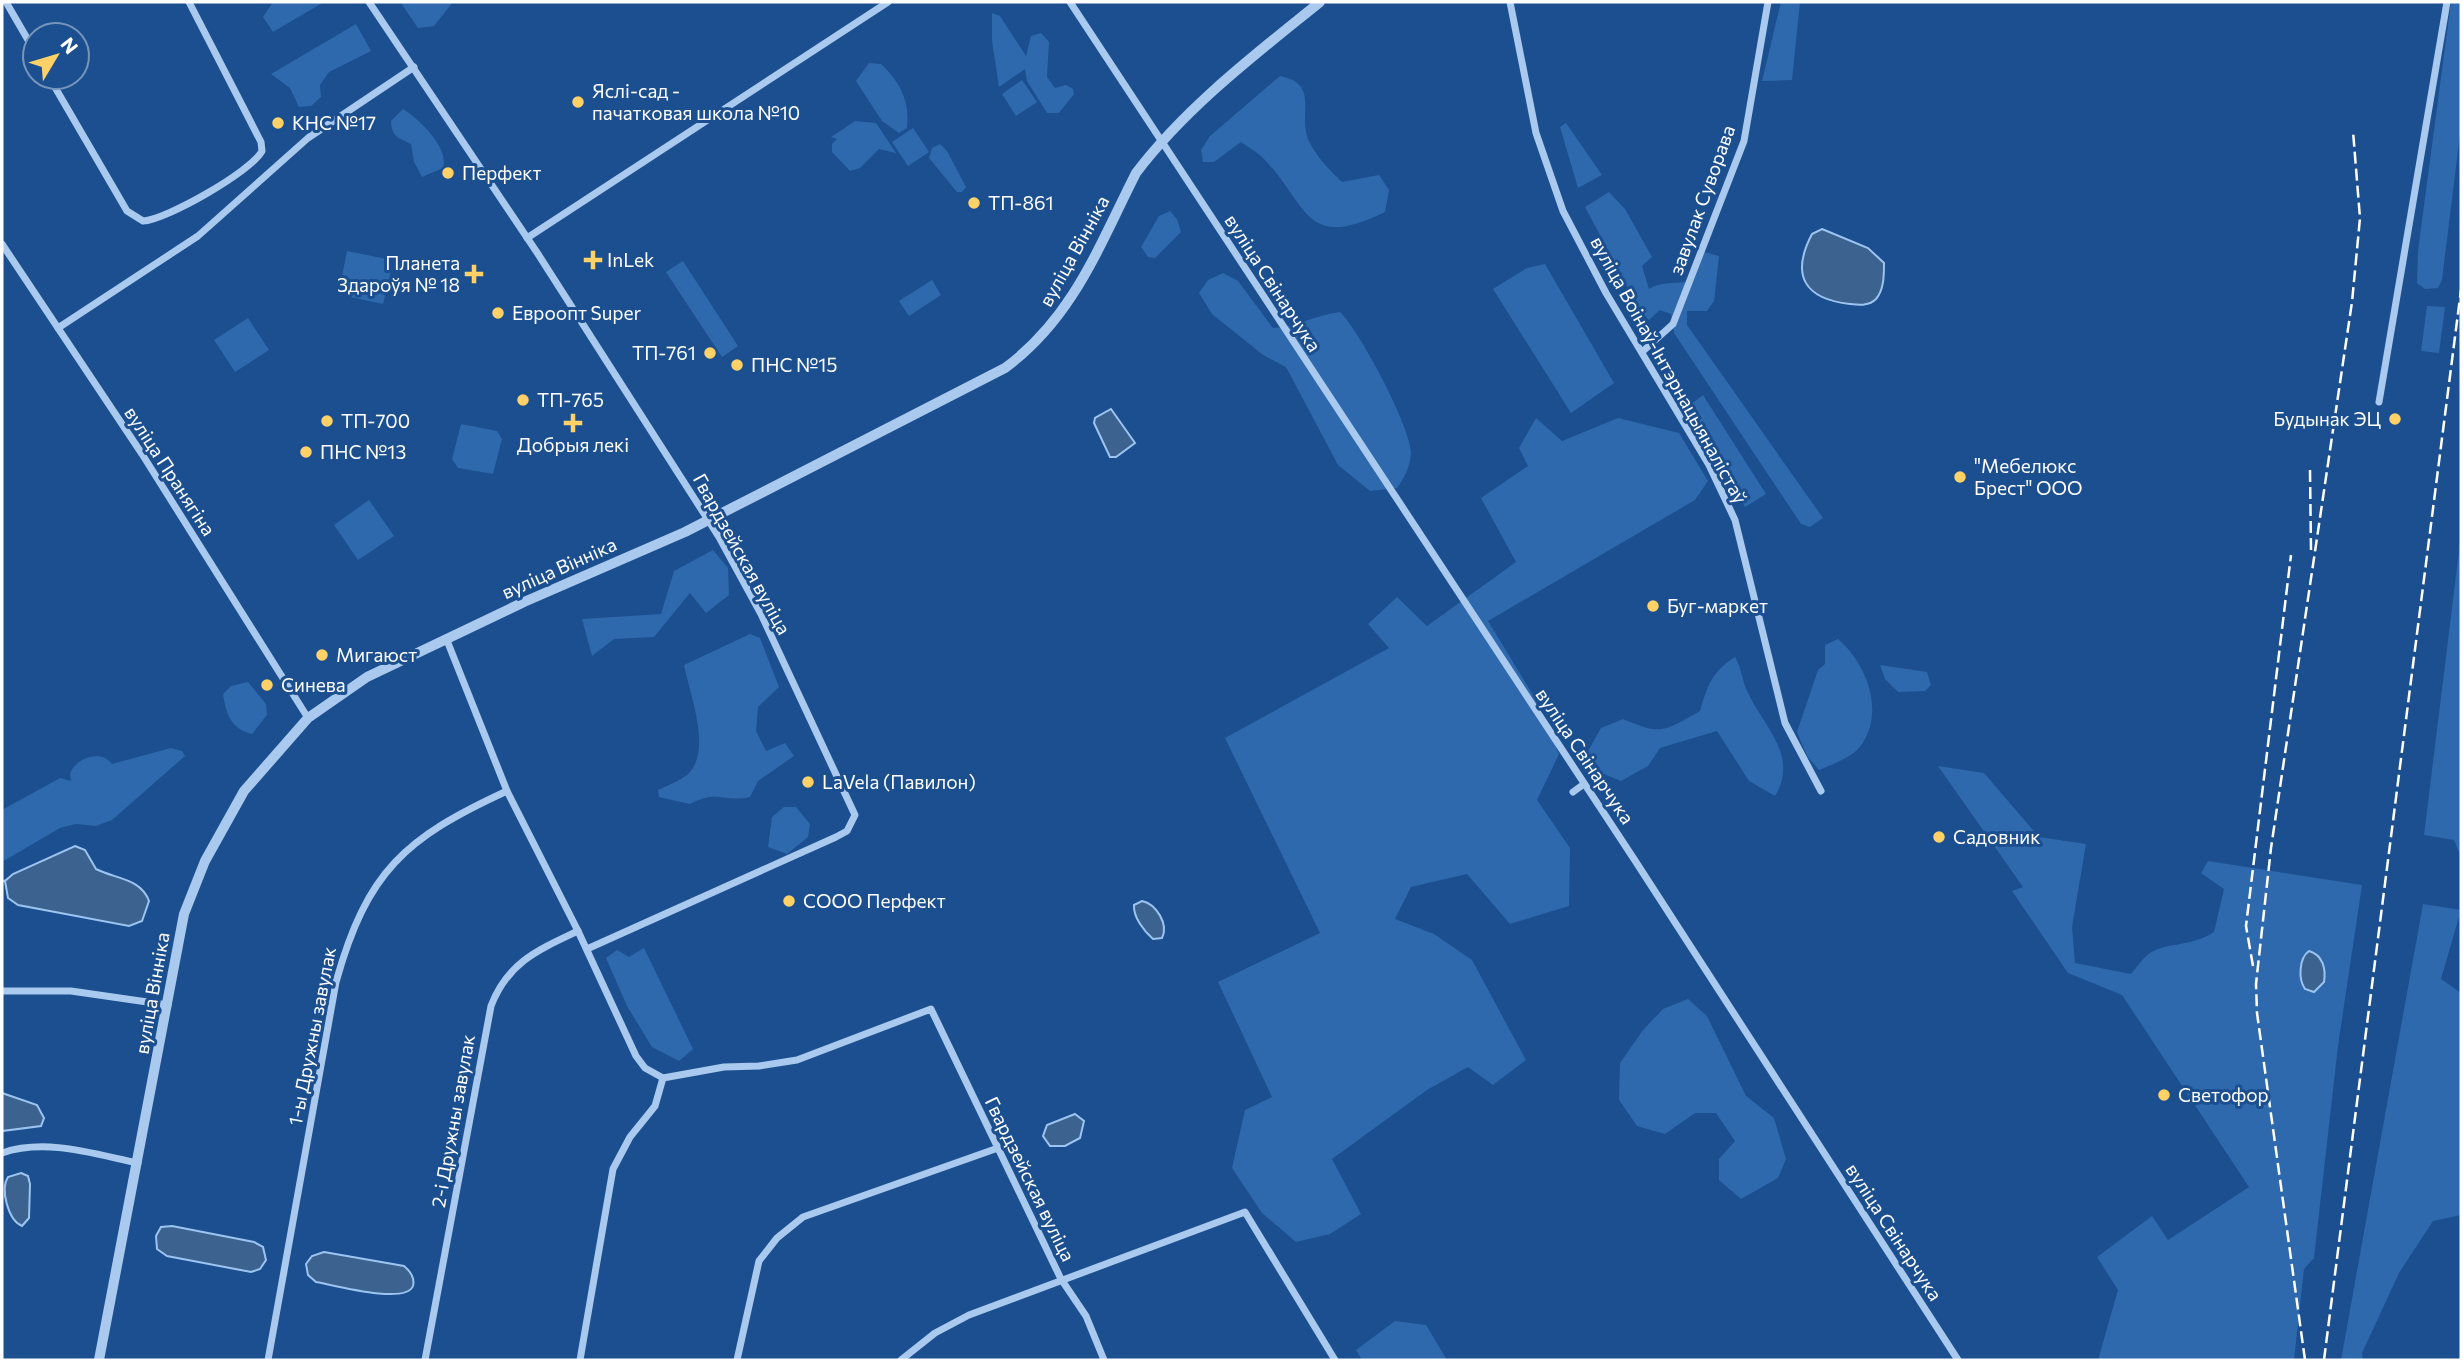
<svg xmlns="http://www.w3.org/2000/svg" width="2463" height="1362" font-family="Commissioner,sans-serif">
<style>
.green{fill:#2e69ad}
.water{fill:#3c6290;stroke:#9cc4f0;stroke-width:2}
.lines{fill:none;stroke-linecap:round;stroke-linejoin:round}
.stream{stroke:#9cc4f0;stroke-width:2.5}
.minor{stroke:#a9c9ee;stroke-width:7}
.tertiary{stroke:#a9c9ee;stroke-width:10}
.rail{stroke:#fff;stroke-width:2.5;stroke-dasharray:12 5;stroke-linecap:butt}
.poi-dot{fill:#ffd166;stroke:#1b4f8f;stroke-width:2.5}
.labels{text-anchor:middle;stroke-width:6;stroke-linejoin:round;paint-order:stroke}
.poi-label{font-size:19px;fill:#fff;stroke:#1b4f8f;text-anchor:start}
.street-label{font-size:19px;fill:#fff;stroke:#1b4f8f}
</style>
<rect width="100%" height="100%" fill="#1b4f8f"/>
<g class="green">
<path d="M273,2H324L273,32L263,17Z"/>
<path d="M453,2L434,26L418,28L401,3Z"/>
<path d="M1781,2H1800L1792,80L1762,81Z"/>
<path d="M2451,2H2461V126L2442,280L2438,288L2425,289L2417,283L2418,251Z"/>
<path d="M992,13L1000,16L1026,56L1031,36L1041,33L1049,42L1047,77L1055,88L1066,85L1073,89L1074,94L1059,113H1047L1027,81L1025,69L999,87L992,41Z"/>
<path d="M356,24L371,51L329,72L320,85L321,97L311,106L299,107L290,88L271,74Z"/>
<path d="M869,63L881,64C900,82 910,101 907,128L899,133L882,121L856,81Z"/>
<path d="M1280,76C1320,84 1298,113 1308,139C1315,155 1329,170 1342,182L1379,175L1389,190L1385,212C1303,252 1309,205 1263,158C1257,152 1248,147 1241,142L1214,162H1203L1201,150L1210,136Z"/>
<path d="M1022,80L1037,102L1016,116L1002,94Z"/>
<path d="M403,109C418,118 450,148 443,168L422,177L414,162L411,144C398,137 392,138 391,121Z"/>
<path d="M855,121L876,123L896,153L879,149L860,168L850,171L832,152V144L837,139L831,137Z"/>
<path d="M1566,123L1602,175L1578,188L1560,127Z"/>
<path d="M913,128L929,152L908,166L892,142Z"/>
<path d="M940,144L947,151L966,187L962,192H957L929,158L932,148Z"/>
<path d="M1609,192L1625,209L1652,257L1642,266L1649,289C1664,280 1678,285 1694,280L1704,252L1719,256L1714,301L1707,311H1687V325L1823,518L1810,527L1801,524L1674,333L1671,314L1660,310L1649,320L1641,312L1585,207Z"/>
<path d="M1170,211L1177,219L1181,232L1155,258L1148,257L1141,247L1159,216Z"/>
<path d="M347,251L387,259L392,267L383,304L350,297L341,281Z"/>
<path d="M683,261L738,346L722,357L666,272Z"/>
<path d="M1545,264L1614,383L1571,413L1493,289L1527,268Z"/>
<path d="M1223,273L1238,281L1273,328C1297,327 1315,315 1340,312C1359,330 1411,427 1411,453C1410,467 1405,477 1397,488L1370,491L1338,465L1286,367L1263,355L1212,314L1199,293L1208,280Z"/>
<path d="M932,280L941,295L909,316L899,301Z"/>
<path d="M2427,306L2445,307L2439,353L2421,351Z"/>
<path d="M248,318L269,350L235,372L214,340Z"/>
<path d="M1703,395L1766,494L1745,507L1689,406Z"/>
<path d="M1536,418L1562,441L1618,418L1679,433L1708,481L1695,500L1488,621L1533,695L1559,754L1537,800L1570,848L1569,906L1510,924L1467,874L1411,887L1395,919L1434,934L1472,960L1526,1060L1493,1085L1468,1067L1427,1090L1332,1159L1361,1214L1330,1234L1296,1242L1262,1213L1232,1168L1245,1110L1272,1097L1218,982L1320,933L1225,738L1389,648L1368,624L1397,597L1427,626L1516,562L1481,498L1528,466L1519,448Z"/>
<path d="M461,424L497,431L502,439L493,474L458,468L452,459Z"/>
<path d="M369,500L394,536L358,560L334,525Z"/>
<path d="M2461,535V857L2454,840L2424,835Z"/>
<path d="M713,550L728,568L729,595L706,613L690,593L654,637L614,639L592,656L582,619L661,614L674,571Z"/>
<path d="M750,634L760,638L779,687L758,707L756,731L766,751L785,743L794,756L758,781L750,797C723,803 718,789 690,804L659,797L658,790C667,786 679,781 687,775C713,752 690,695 684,665Z"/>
<path d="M1838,639C1866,663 1885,710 1862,744C1854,757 1833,764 1819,770L1807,756L1797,732L1818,670L1825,664V645Z"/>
<path d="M1735,657C1742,669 1742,681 1748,693C1765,728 1799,757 1775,796L1749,781L1717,731L1660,748L1648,766L1621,781L1599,772L1587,753L1601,728L1623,719C1662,736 1664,731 1700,711C1707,687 1712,671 1735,657Z"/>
<path d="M1880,665L1927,672L1931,685L1925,691L1898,692L1885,679Z"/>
<path d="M248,682L266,704L267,715L252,734C231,729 226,714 223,694L231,686Z"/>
<path d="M171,748L182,751L185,756L112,820L96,826L76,824L60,828L2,862V810L60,778L71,781L70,774C75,758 101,749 112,764Z"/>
<path d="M1938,766L1984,773L2039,837L2086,844L2072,927L2075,963L2131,974C2136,968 2143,958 2150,953C2170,941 2189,948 2214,932L2224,889L2201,873L2208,861L2362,885L2338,1046L2314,1258L2304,1269L2294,1360H2098L2118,1290L2097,1257L2152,1216L2168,1240L2249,1187L2122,995L2068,973L2012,891L2023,887Z"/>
<path d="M784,807H796L810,824L808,837L787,854L768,847L772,817Z"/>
<path d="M2423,904L2461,910L2441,979L2461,993V1215L2433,1221L2399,1273L2362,1353L2363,1360H2341Z"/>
<path d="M644,948L693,1049L679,1061L652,1047L627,1006L606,958L617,950L629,957Z"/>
<path d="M1688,999L1707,1016L1746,1096L1774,1118L1786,1159L1778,1178L1741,1199L1719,1180V1159L1735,1141L1716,1113H1695L1665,1134L1637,1126L1619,1100L1620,1063L1643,1030L1663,1009Z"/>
<path d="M1395,1321L1426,1325L1447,1360H1362L1356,1350Z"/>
</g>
<g class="water">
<path d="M1822,229L1868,248L1884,263C1884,275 1884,290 1876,299C1869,306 1860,305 1850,304C1805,299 1790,276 1812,234Z"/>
<path d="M1111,409L1135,443L1116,457H1110L1094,423L1095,418Z"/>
<path d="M75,846L85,850L96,869C115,879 141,878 149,901L142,921L129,926L18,905L8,898L5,881L13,874Z"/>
<path d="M1142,901C1156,904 1169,924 1162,938L1153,939C1144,931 1133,917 1134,905Z"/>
<path d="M2309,951C2323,955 2326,969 2324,982L2314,992L2305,989C2298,979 2299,958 2309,951Z"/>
<path d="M2,1093L37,1105L44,1118L41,1126L2,1131Z"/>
<path d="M1075,1114L1084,1121L1080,1138L1065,1146H1050L1043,1136L1047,1125Z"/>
<path d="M21,1173L28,1176L30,1184L29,1218L22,1226C8,1220 0,1189 8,1177Z"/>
<path d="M172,1226L254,1242L263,1247L266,1260L260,1269L251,1272L167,1256L157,1249L156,1236L161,1227Z"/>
<path d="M324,1252L404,1266C410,1271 415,1278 413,1286C406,1305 333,1285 316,1282L308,1275L306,1264L312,1256Z"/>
</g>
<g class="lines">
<path class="stream" d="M2,881H5"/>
<g class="minor">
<path d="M6,2L35,52"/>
<path d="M369,2L538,254L719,537L761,614L855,815L847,831L836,837L587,949"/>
<path d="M1070,2L1634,859L1958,1360"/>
<path d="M1510,2L1536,133L1563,211L1606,293L1709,465L1735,520L1785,723L1821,791"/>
<path d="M49,77L127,211L143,221C166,220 252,171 262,151L261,142L189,2"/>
<path d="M527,238L888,2"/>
<path d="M2,244L142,454L308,718"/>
<path d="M58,328L198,236L308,138L414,67"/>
<path d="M1642,352L1673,324L1744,141L1768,2"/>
<path d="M2379,402L2447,2"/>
<path d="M446,638L507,791L578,931L636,1056L645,1068L663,1078"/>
<path d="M1573,792L1584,784"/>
<path d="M2,991H71L168,1005"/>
<path d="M2,1153C46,1138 94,1154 138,1163"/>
<path d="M268,1360L336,982C367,871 405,838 507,791"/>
<path d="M425,1360L491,1006C508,962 538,950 578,931"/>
<path d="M580,1360L613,1169L630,1137L655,1106L663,1078L724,1067L759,1066L797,1060L931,1009L1061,1279L1086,1316L1104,1360"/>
<path d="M737,1360L759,1261L777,1238L803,1217L998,1148"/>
<path d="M901,1360L935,1333L969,1315L1245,1212L1335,1360"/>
</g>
<path class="tertiary" d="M99,1360L184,914L205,861L244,791L308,718L367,677L524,602L685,532L1005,368C1073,318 1099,246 1136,173C1186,107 1257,53 1320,2"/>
<g class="rail">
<path d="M2310,470L2311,550"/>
<path d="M2253,966L2246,926L2291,555"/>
<path d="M2305,1360L2257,1013L2256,984L2271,848L2352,302L2360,218L2353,131"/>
<path d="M2324,1360L2461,290"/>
</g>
</g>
<g class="poi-dot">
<circle cx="578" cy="102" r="7"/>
<circle cx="278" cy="123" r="7"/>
<circle cx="448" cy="173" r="7"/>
<circle cx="974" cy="203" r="7"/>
<path d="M589.5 249.5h7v7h7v7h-7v7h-7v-7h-7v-7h7z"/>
<path d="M470.5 263.5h7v7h7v7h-7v7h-7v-7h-7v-7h7z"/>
<circle cx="498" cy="313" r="7"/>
<circle cx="710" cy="353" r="7"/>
<circle cx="737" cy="365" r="7"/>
<circle cx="523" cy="400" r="7"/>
<circle cx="2395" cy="419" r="7"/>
<circle cx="327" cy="421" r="7"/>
<path d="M569.5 412.5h7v7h7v7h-7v7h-7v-7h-7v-7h7z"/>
<circle cx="306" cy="452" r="7"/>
<circle cx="1960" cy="477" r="7"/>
<circle cx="1653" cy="606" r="7"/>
<circle cx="322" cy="655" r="7"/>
<circle cx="267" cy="685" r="7"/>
<circle cx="808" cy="782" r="7"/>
<circle cx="1939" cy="837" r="7"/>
<circle cx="789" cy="901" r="7"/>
<circle cx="2164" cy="1095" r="7"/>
</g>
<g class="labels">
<g class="poi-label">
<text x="592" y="98">Яслі-сад -<tspan x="592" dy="22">пачатковая школа №10</tspan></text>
<text x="292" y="130">КНС №17</text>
<text x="462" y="180">Перфект</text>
<text x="988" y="210">ТП-861</text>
<text x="607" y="267">InLek</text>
<text x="460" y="270" text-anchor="end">Планета<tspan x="460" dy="22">Здароўя № 18</tspan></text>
<text x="512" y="320">Евроопт Super</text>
<text x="696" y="360" text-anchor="end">ТП-761</text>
<text x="751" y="372">ПНС №15</text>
<text x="537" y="407">ТП-765</text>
<text x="2381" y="426" text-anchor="end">Будынак ЭЦ</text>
<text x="341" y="428">ТП-700</text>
<text x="573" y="452" text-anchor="middle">Добрыя лекі</text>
<text x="320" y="459">ПНС №13</text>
<text x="1974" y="473">"Мебелюкс<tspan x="1974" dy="22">Брест" ООО</tspan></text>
<text x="1667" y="613">Буг-маркет</text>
<text x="336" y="662">Мигаюст</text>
<text x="281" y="692">Синева</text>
<text x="822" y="789">LaVela (Павилон)</text>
<text x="1953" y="844">Садовник</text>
<text x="803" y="908">СООО Перфект</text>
<text x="2178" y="1102">Светофор</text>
</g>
<g class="street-label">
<text transform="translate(1702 200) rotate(-70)" y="7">завулак Суворава</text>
<text transform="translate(1074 251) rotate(-61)" y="7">вуліца Вінніка</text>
<text transform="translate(1273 283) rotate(57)" y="7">вуліца Свінарчука</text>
<text transform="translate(1669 370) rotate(61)" y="7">вуліца Воінаў-Інтэрнацыяналістаў</text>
<text transform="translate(170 471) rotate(57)" y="7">вуліца Пранягіна</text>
<text transform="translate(742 554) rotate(61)" y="7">Гвардзейская вуліца</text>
<text transform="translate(559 568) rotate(-24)" y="7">вуліца Вінніка</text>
<text transform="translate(1585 756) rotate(56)" y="7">вуліца Свінарчука</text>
<text transform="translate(152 993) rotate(-80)" y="7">вуліца Вінніка</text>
<text transform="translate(312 1036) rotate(-79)" y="7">1-ы Дружны завулак</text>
<text transform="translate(453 1121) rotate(-80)" y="7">2-і Дружны завулак</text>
<text transform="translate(1030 1179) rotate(64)" y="7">Гвардзейская вуліца</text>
<text transform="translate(1894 1232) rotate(57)" y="7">вуліца Свінарчука</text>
</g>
</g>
<rect width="2463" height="1362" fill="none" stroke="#ffffff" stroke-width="7"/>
<g transform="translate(56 56) rotate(52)"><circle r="33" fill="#1b4f8f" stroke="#7695bc" stroke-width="2"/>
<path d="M0-5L12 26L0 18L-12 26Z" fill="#ffd166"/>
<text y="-10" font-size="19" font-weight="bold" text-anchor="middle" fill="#ffffff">N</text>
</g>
</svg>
